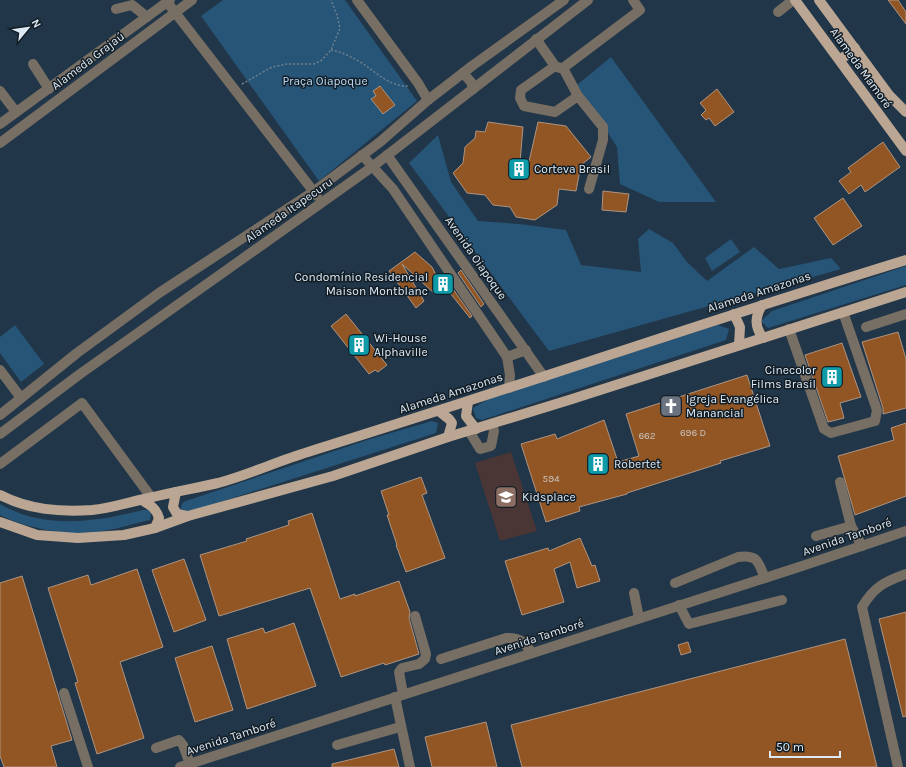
<svg xmlns="http://www.w3.org/2000/svg" width="906" height="767" font-family="Karla,sans-serif">
<style>
.education{fill:#4a3635}
.green{fill:#265578}
.building{fill:#915624;stroke:#ae9481}
.lines{fill:none;stroke-linecap:round;stroke-linejoin:round}
.path{stroke:#6f8190;stroke-width:1.5;stroke-dasharray:2 2;stroke-linecap:butt}
.minor{stroke:#776e64;stroke-width:10}
.major{stroke:#baa693;stroke-width:10}
.labels{text-anchor:middle;stroke-width:3;stroke-linejoin:round;paint-order:stroke}
.number-label{font-size:10px;fill:#cac5c1}
.street-label{font-size:12px;fill:#ddeaf5;stroke:#131d25}
.park-label{font-size:12px;fill:#bbdcf8;stroke:#131d25}
.poi-label{font-size:12px;fill:#ddeaf5;stroke:#131d25;text-anchor:start}
</style>
<rect width="100%" height="100%" fill="#213648"/>
<path class="education" d="M511,452L537,531L500,541L475,463Z"/>
<g class="green">
<path d="M223,0H345L417,101L319,181L201,16Z"/>
<path d="M611,57L716,202H659L620,184L617,147L577,85Z"/>
<path d="M438,135L451,182L478,221L519,224L566,230L581,265L641,272L638,239L649,229L673,243L687,262L707,281L754,247L779,269L831,258L841,269L549,351L409,163Z"/>
<path d="M731,239L740,252L712,271L705,258Z"/>
<path d="M906,266V285L768,328L761,321L772,311Z"/>
<path d="M15,325L44,364L21,382L0,353V337Z"/>
<path d="M718,325L729,329L726,340L482,420L476,418L473,408L492,397Z"/>
<path d="M432,421L438,423L436,433L186,513L179,512L183,502L367,440Z"/>
<path d="M0,504C45,530 95,522 143,510H149L151,514L150,520C132,524 114,530 96,532C67,536 26,528 0,515Z"/>
</g>
<g class="building">
<path d="M888,0H898L906,12V24Z"/>
<path d="M380,86L395,105L383,114L371,99L376,96L373,91Z"/>
<path d="M717,89L734,112L715,126L709,118L706,120L701,115L706,110L700,103Z"/>
<path d="M488,122L523,127L519,174L526,175L538,122L566,126L591,157L581,165L576,191L559,189L557,205L535,220L516,217L510,207L493,205L485,195L467,193L453,173L463,163L465,147L475,138L476,131L485,132Z"/>
<path d="M883,142L900,167L865,192L861,185L849,194L839,181L851,172L848,168Z"/>
<path d="M603,191L629,194L626,212L602,210Z"/>
<path d="M843,198L862,226L833,245L814,218Z"/>
<path d="M415,252L432,267L440,283L446,279L472,316L470,318L446,288L435,294L402,264L424,301L416,308L389,271Z"/>
<path d="M461,270L484,304L481,307L458,273Z"/>
<path d="M346,314L387,365L378,372L375,370L369,374L331,326Z"/>
<path d="M898,332L906,359V408L883,414V408L862,342Z"/>
<path d="M842,343L861,397L840,403L844,418L828,422L805,355Z"/>
<path d="M747,375L770,446L720,461L721,463L627,493V494L579,507L580,511L546,522L521,444L555,434L557,439L604,420L618,462L639,456L626,414Z"/>
<path d="M906,423V496L855,515L838,456L894,440L891,428Z"/>
<path d="M421,477L427,493L422,495L445,558L406,572L396,545H397L387,515H389L381,491Z"/>
<path d="M312,513L340,599L355,594V596L399,581L410,612L409,618L419,654L385,665L384,663L341,677L310,588L219,616L200,555L247,541L246,539L289,525L288,521Z"/>
<path d="M580,538L592,566L595,565L600,581L577,588L570,562L554,569L564,602L522,615L505,561L548,548L549,551Z"/>
<path d="M184,559L206,620L174,632L152,570Z"/>
<path d="M137,569L163,647L120,662L144,738L97,754L75,683L78,682L48,588L88,575L91,585Z"/>
<path d="M22,576L72,740L51,746L57,767H4L0,756V583Z"/>
<path d="M906,612V716L903,717L879,619Z"/>
<path d="M294,623L316,686L247,709L227,639L263,628L265,633Z"/>
<path d="M845,639L877,767H522L511,725Z"/>
<path d="M688,642L691,652L681,655L678,645Z"/>
<path d="M212,646L233,710L195,722L175,658Z"/>
<path d="M486,722L497,767H432L425,737Z"/>
<path d="M394,749L399,767H332V764Z"/>
</g>
<g class="lines">
<g class="path">
<path d="M331,50C342,52 352,57 362,63C377,73 390,87 409,86"/>
<path d="M242,84L272,67L287,64H314L322,60L331,50L340,28L337,15L331,0"/>
</g>
<g class="minor">
<path d="M357,0L418,83L428,100"/>
<path d="M167,2L317,196"/>
<path d="M116,9L132,5L147,17"/>
<path d="M778,12L793,0"/>
<path d="M536,39L555,66L560,68H563L640,10L633,0"/>
<path d="M33,64L49,89"/>
<path d="M555,66L521,90L520,98L524,106L555,112L578,96"/>
<path d="M563,68L578,96L603,127V140L589,189"/>
<path d="M463,73L471,82L473,89"/>
<path d="M0,91L16,112"/>
<path d="M0,124L170,0"/>
<path d="M0,143L192,0"/>
<path d="M362,155L393,189L507,357L510,375L509,388"/>
<path d="M387,155L544,377"/>
<path d="M866,327L906,314"/>
<path d="M789,329L824,429L831,433L875,421L877,410L843,312"/>
<path d="M507,357L526,350"/>
<path d="M0,370L21,398"/>
<path d="M0,415L77,353L159,293L313,192L380,142L428,100L472,66L564,0"/>
<path d="M469,431L480,449L491,446L494,431L492,424"/>
<path d="M0,434L80,374L372,167L588,0"/>
<path d="M0,464L82,403L151,497"/>
<path d="M840,482L851,526"/>
<path d="M816,536L851,526L862,546"/>
<path d="M675,583L738,557C758,554 758,562 765,578"/>
<path d="M634,593L639,618"/>
<path d="M679,605L689,624L782,600"/>
<path d="M441,659L506,638C520,637 524,642 532,653"/>
<path d="M64,693L88,767"/>
<path d="M403,694L399,672L402,668L419,664L425,659L426,654L415,616"/>
<path d="M395,697L410,767"/>
<path d="M337,745L400,727"/>
<path d="M156,748L179,740L183,745L190,764"/>
<path d="M180,767L805,565L906,531"/>
<path d="M898,767L862,607C874,587 884,582 906,574"/>
</g>
<g class="major">
<path d="M795,0L906,151"/>
<path d="M819,0L889,95L906,112"/>
<path d="M840,60L855,48"/>
<path d="M762,305C755,317 754,326 763,338"/>
<path d="M734,314L740,327L739,345"/>
<path d="M468,402L466,416L476,429"/>
<path d="M439,411L449,419L452,423L448,437"/>
<path d="M176,492L173,507L177,514L187,516"/>
<path d="M0,495C29,510 60,512 92,510C113,508 132,501 153,497C174,492 196,488 218,483C248,475 278,461 308,452C508,390 706,321 906,260"/>
<path d="M142,500C150,505 156,508 159,518L155,528"/>
<path d="M0,522L37,535L78,538L124,535L155,528L188,516L333,476L448,437L569,400L906,292"/>
</g>
</g>
<defs>
<g id="building-square" transform="scale(1.15)"><rect x="-9" y="-9" width="18" height="18" rx="4" fill="#0f9aa8" stroke="#131d25"/><path d="M-4-6H4V6H1V3H-1V6H-4ZM-2.5-4.3h1.7v1.8h-1.7ZM.8-4.3h1.7v1.8H.8ZM-2.5-1h1.7V.8h-1.7ZM.8-1h1.7V.8H.8Z" fill="#fff"/></g>
<g id="church-square" transform="scale(1.15)"><rect x="-9" y="-9" width="18" height="18" rx="4" fill="#6b7280" stroke="#131d25"/><path d="M-1.2-6h2.4v3.5h3.3v2.4h-3.3V6h-2.4V-.1h-3.3v-2.4h3.3Z" fill="#fff"/></g>
<g id="school-square" transform="scale(1.15)"><rect x="-9" y="-9" width="18" height="18" rx="4" fill="#8d6e63" stroke="#131d25"/><path d="M0-5L7-2L0 1L-7-2ZM-4 1L0 2.5L4 1V4Q0 6-4 4Z" fill="#fff"/></g>
</defs>
<g fill-rule="evenodd">
<use href="#building-square" x="519" y="169"/>
<use href="#building-square" x="443" y="284"/>
<use href="#building-square" x="359" y="345"/>
<use href="#building-square" x="832" y="377"/>
<use href="#church-square" x="671" y="406"/>
<use href="#building-square" x="598" y="464"/>
<use href="#school-square" x="506" y="497"/>
</g>
<g class="labels">
<g class="number-label">
<text x="693" y="436">696 D</text>
<text x="647" y="439">662</text>
<text x="551" y="482">594</text>
</g>
<g class="street-label">
<text transform="translate(88 61) rotate(-37)" y="4">Alameda Grajaú</text>
<text transform="translate(861 68) rotate(54)" y="4">Alameda Mamoré</text>
<text transform="translate(289 210) rotate(-35)" y="4">Alameda Itapecuru</text>
<text transform="translate(476 258) rotate(55)" y="4">Avenida Oiapoque</text>
<text transform="translate(759 292) rotate(-18)" y="4">Alameda Amazonas</text>
<text transform="translate(451 393) rotate(-18)" y="4">Alameda Amazonas</text>
<text transform="translate(847 537) rotate(-19)" y="4">Avenida Tamboré</text>
<text transform="translate(539 637) rotate(-18)" y="4">Avenida Tamboré</text>
<text transform="translate(231 737) rotate(-18)" y="4">Avenida Tamboré</text>
</g>
<g class="park-label">
<text x="325" y="85">Praça Oiapoque</text>
</g>
<g class="poi-label">
<text x="534" y="173">Corteva Brasil</text>
<text x="428" y="281" text-anchor="end">Condomínio Residencial<tspan x="428" dy="14">Maison Montblanc</tspan></text>
<text x="374" y="342">Wi-House<tspan x="374" dy="14">Alphaville</tspan></text>
<text x="816" y="374" text-anchor="end">Cinecolor<tspan x="816" dy="14">Films Brasil</tspan></text>
<text x="686" y="403">Igreja Evangélica<tspan x="686" dy="14">Manancial</tspan></text>
<text x="614" y="468">Robertet</text>
<text x="522" y="501">Kidsplace</text>
</g>
</g>
<g transform="translate(28 28) rotate(61)" stroke="#131d25" stroke-width="3" paint-order="stroke">
<path d="M0-3L7 15L0 10L-7 15Z" fill="#ddeaf5"/>
<text y="-6" font-size="11" font-weight="bold" text-anchor="middle" fill="#ddeaf5">N</text>
</g>
<path d="M770 751v6h70v-6" fill="none" stroke="#ddeaf5" stroke-width="2"/>
<text x="776" y="751" font-size="12" fill="#ddeaf5" stroke="#131d25" stroke-width="3" paint-order="stroke">50 m</text>
</svg>
